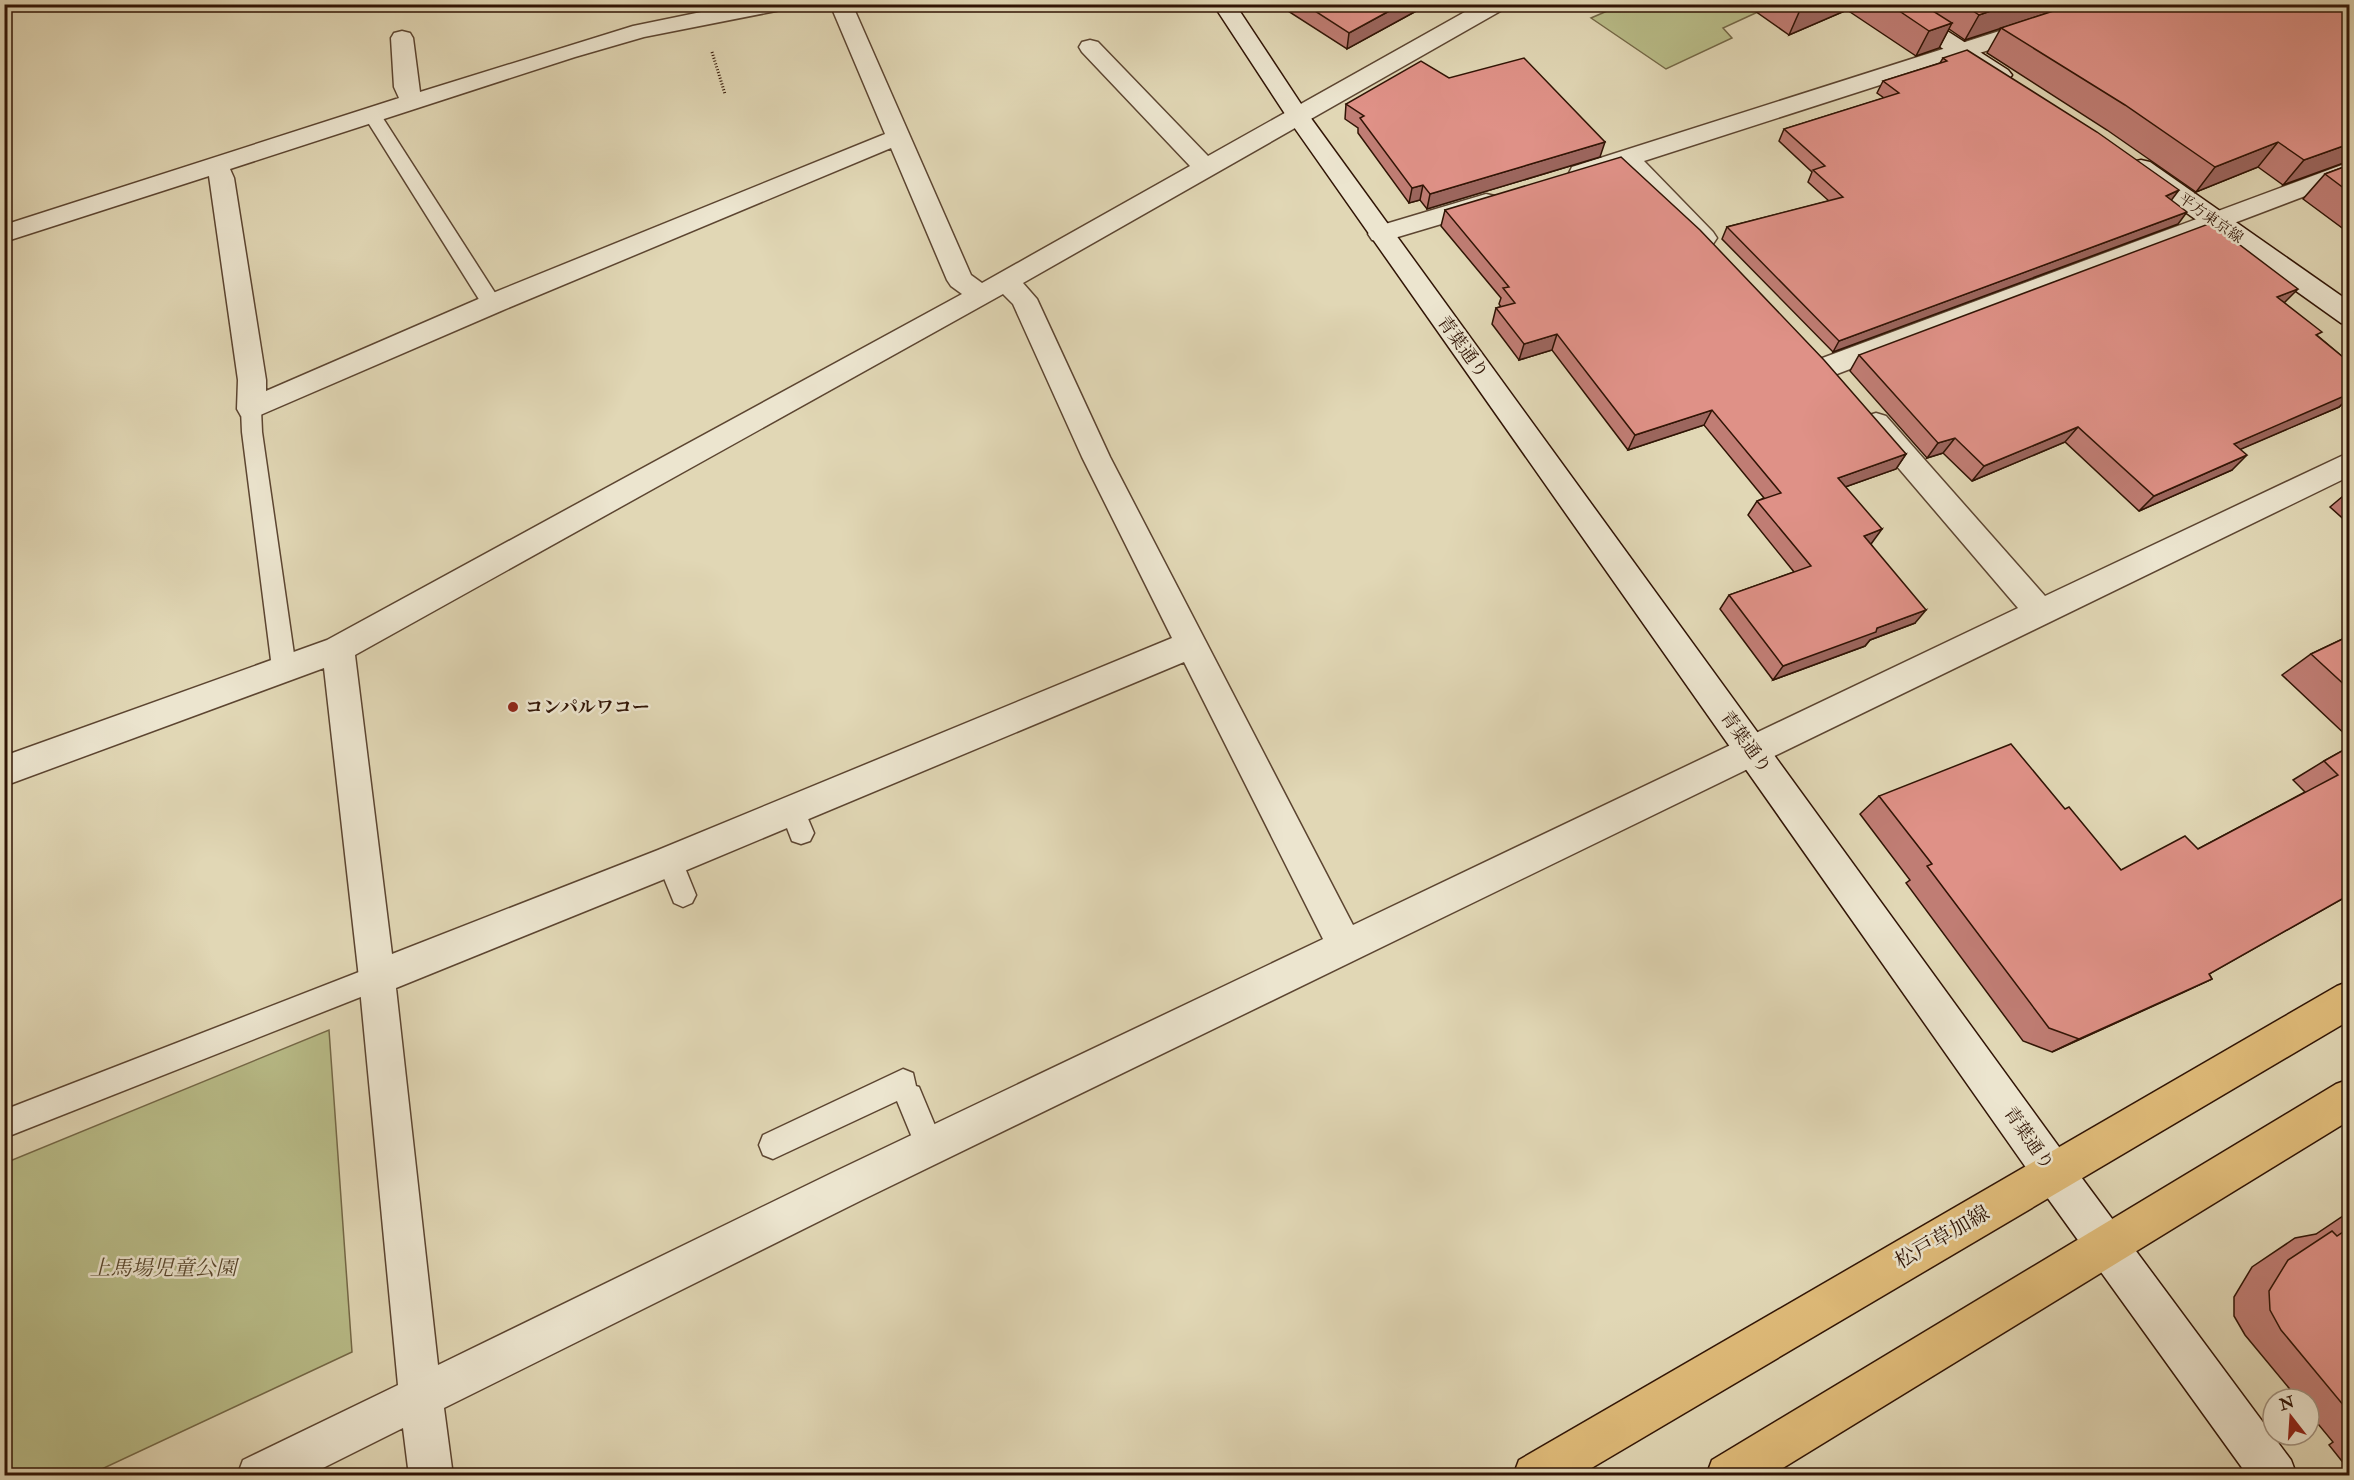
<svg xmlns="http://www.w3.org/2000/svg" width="2354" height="1480" font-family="'IM FELL Double Pica','Noto Serif JP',serif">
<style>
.green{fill:#b9bd89;stroke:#746847;stroke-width:1.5}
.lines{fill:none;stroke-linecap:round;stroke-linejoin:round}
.lane-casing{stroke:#5c4531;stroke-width:3}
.street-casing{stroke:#5c4531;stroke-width:3}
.secondary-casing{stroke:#301405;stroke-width:3}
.primary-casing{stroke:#301405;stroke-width:3}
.path{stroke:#301405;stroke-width:3;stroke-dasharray:1 2;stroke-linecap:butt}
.lane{fill:#ece5cf;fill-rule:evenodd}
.street{fill:#ece5cf;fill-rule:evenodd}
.secondary{fill:#ece5cf;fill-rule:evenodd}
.primary{fill:#e0bc7a;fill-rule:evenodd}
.wall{fill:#c07d74;stroke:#301405;stroke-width:1.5}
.shaded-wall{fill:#9c665e;stroke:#301405;stroke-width:1.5}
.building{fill:#df9187;stroke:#301405;stroke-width:1.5}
.poi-dot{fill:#8f2418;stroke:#ece5cf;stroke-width:2}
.labels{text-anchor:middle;stroke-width:5;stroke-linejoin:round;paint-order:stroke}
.far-street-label{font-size:15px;fill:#301405;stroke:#ece5cf}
.street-label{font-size:18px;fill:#301405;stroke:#ece5cf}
.poi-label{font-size:18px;font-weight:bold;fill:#301405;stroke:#ece5cf;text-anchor:start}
.near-street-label{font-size:21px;fill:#301405;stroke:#ece5cf}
.near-park-label{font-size:21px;font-style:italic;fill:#59472d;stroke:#ece5cf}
</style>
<rect width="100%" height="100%" fill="#e1d7b5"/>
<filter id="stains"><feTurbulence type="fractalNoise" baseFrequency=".00333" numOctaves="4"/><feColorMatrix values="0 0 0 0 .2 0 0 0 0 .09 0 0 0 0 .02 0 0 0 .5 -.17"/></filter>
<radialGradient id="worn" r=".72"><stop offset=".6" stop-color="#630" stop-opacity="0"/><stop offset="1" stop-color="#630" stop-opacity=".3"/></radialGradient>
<g class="green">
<path d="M1621,5H1773L1723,28L1732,38L1666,69L1591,18Z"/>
<path d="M329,1030L352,1352L89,1475H5V1163Z"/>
</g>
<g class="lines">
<g class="lane-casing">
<g id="lane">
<path d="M373,111L379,112L499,299L502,304L499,309L492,311L485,309L364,116L367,112Z"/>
<path d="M251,401L258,404L261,409L262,432L296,668L292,675L284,678L276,675L272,668L242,432L241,409L244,404Z"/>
<path d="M792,799L801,802L814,833L810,841L801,844L792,841L780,810L783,802Z"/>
<path d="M670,849L679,853L696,895L692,903L683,907L674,903L657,861L661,853Z"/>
<path d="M377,965L386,969L390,978L386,987L4,1138V1110Z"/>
<path d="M903,1069L913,1073L916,1086L919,1087L944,1147L940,1157L930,1161L920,1157L897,1101L773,1159L763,1155L759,1145L763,1135Z"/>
</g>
</g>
<g class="street-casing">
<g id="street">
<path d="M740,4H787L784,9L776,11L644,37L575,57L230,169L234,178L266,380V391L483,297L885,134L830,4H852L971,275L982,283L1190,166L1082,52L1079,47L1082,42L1090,40L1098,42L1208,156L1479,4H1507L1504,9L1023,283L1037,299L1110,457L1353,925L2018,608L1866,430L1862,423L1866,416L1876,413L1886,416L2045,596L2350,452V476L862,1200L444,1408L453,1476H409L403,1428L307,1476H237L243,1460L398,1385L359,978L324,668L4,786V756L327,640L962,294L951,286L947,280L891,148L501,311L251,419L241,416L237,409L238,380L209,176L4,242V225L399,98L394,87L391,38L394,33L402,31L410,33L413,38L420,92L633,26ZM1003,294L1013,304L1082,457L1172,638L658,850L392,954L355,655ZM1184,662L1323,939L834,1172L438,1365L396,988L682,872Z"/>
<path d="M2084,4H2119L2116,9L1644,161L1713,232L1717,238L1713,244L1704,247L1695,244L1623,168L1581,181L1572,179L1569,173L1572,167Z"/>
<path d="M2350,162V179L1837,374L1827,377L1817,374L1813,367L1817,360Z"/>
<path d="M1486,194L1495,196L1498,202L1495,208L1381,242L1372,240L1368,234L1372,228Z"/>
</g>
</g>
<g class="secondary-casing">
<g id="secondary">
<path d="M1213,4H1235L1305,110L2067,1158L2291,1460L2297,1476H2248L2039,1186L1289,120Z"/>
<path d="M1878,4H1905L2008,70L2012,75L2008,80L2000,82L1992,80L1881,9Z"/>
<path d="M2141,160L2150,162L2350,302V325L2341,323L2132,174L2129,168L2132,162Z"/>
</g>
</g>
<g class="primary-casing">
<g id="primary">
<path d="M2350,981V1020L1578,1476H1513L1519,1460L2337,986Z"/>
<path d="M2350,1079V1120L1770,1476H1706L1712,1460L2336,1084Z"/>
</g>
</g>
<path class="path" d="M712,52L725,94"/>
<use href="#lane" class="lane"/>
<use href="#street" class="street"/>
<use href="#secondary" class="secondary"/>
<use href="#primary" class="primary"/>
</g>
<g class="wall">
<path d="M1277,4H1429L1347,49Z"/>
<path d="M1745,4H2349V161L2283,185L2258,167L2196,192L2107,130L1987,53L2001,28L1965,40L1949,29L1939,48L1916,56L1847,10L1789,35Z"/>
<path d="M1943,58L2171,200L2178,224L1833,352L1722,239L1727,227L1829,201L1808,182L1812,172L1779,141L1784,129L1884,98L1877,93L1883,81L1940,63Z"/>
<path d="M1449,78L1600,157L1427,209L1420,200L1409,203L1358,133V128L1345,119L1346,104Z"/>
<path d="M2349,165V233L2303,199L2325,174Z"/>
<path d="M1445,210L1906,454L1896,469L1845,487L1871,544L1915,623L1870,640L1865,646L1773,680L1720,609L1729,595L1794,572L1748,515L1757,501L1764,498L1704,425L1628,450L1552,350L1519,360L1492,324L1496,308L1501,307L1499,304L1501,298L1441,226Z"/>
<path d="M2284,303L2318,336L2349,362V399L2345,401L2339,407L2240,449L2232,470L2139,511L2065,442L1972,481L1943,453L1927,458L1850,371L1859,355Z"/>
<path d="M2349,491V524L2330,507Z"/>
<path d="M2349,636V738L2282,675L2311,654Z"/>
<path d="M2349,747V895L2209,974L2212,979L2052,1052L2023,1041L1906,883L1910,880L1860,814L1879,796L2065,809L2121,870L2198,849L2305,792L2293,780L2324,761Z"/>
<path d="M2349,1212V1470L2329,1445L2333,1442L2309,1413V1399H2298L2245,1335L2234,1316V1297L2252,1267L2295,1238L2316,1234Z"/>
</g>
<g class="shaded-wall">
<path d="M1402,4H1429L1347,49L1349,33Z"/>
<path d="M1813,4H1850L1847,10L1789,35L1800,10Z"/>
<path d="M2011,4H2075L1965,40L1979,15Z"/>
<path d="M1952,23L1939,48L1916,56L1929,31Z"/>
<path d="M1605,142L1600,157L1427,209L1430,194Z"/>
<path d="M2278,142L2258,167L2196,192L2215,167Z"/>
<path d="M2349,144V161L2283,185L2304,160Z"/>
<path d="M1423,185L1420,200L1409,203L1412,188Z"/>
<path d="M2179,190L2170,202L2166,196Z"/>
<path d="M2187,212L2178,224L1833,352L1839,341Z"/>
<path d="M2298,289L2282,305L2277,297Z"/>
<path d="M1557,334L1552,350L1519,360L1524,344Z"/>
<path d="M2349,392V399L2345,401L2339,407L2218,459L2234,444Z"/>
<path d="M1712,410L1704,425L1628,450L1635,435Z"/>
<path d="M2078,427L2065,442L1972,481L1984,466Z"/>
<path d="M1955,438L1943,453L1927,458L1938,443Z"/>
<path d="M1906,454L1896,469L1828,493L1838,478Z"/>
<path d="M2247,455L2232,470L2139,511L2154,496Z"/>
<path d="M1882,529L1871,544L1853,550L1864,536Z"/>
<path d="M1926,610L1915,623L1870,640L1865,646L1773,680L1783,666L1877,628Z"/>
<path d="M2212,979L2182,993L2052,1052L2079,1039Z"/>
</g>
<g class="building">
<path d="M1304,4H1402L1349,33Z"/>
<path d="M1792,4H1813L1800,10Z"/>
<path d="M1889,4H1922L1952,23L1929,31Z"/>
<path d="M1963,4H2011L1979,15Z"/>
<path d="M2075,4H2349V144L2304,160L2278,142L2215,167L2125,105L2001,28Z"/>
<path d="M1967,50L2097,132L2179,190L2166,196L2187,212L1839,341L1727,227L1843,197L1813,170L1825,166L1784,129L1899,93L1883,81L1947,61L1943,58Z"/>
<path d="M1524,58L1605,142L1430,194L1423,185L1412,188L1360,118L1364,116L1346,104L1421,61L1449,78Z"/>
<path d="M1621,157L1700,230L1824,360L1906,454L1838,478L1882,529L1864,536L1926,610L1877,628L1876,632L1783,666L1729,595L1811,566L1757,501L1781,493L1712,410L1635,435L1557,334L1524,344L1496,308L1515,303L1503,288L1509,287L1445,210Z"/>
<path d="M2349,165V192L2325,174Z"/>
<path d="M2211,223L2298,289L2277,297L2322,332L2316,335L2349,362V394L2234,444L2247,455L2154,496L2078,427L1984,466L1955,438L1938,443L1859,355Z"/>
<path d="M2349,636V689L2311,654Z"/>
<path d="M2011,744L2065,809L2069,807L2121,870L2185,836L2198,849L2338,775L2324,761L2349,747V895L2209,974L2212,979L2079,1039L2049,1028L1927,866L1932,864L1879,796Z"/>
<path d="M2349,1228V1412L2281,1330L2270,1310L2269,1291L2288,1260L2332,1231L2337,1236Z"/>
</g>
<circle class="poi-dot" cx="513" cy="707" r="6"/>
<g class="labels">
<g class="far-street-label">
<text transform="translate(2211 218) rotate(35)" y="5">平方東京線</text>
</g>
<g class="street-label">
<text transform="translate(1463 347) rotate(54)" y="6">青葉通り</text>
<text transform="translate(1746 742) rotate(54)" y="6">青葉通り</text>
<text transform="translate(2029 1138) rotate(55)" y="6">青葉通り</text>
</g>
<g class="poi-label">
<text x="525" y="713">コンパルワコー</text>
</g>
<g class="near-street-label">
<text transform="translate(1942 1237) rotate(-30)" y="7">松戸草加線</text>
</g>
<g class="near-park-label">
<text x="163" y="1275">上馬場児童公園</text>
</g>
</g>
<rect width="2354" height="1480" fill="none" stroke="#e1d7b5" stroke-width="24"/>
<rect x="6" y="6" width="2342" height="1468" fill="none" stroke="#301405" stroke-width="3"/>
<rect x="12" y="12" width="2330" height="1456" fill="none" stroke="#301405" stroke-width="1.5"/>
<g transform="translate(2291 1417) rotate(343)"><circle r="28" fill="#ece5cf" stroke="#a1917e" stroke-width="1.5"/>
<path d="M0-4.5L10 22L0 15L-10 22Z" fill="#8f2418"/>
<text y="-9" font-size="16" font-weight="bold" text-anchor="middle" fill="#301405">N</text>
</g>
<rect width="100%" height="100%" filter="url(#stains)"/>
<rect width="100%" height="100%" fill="url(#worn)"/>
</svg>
